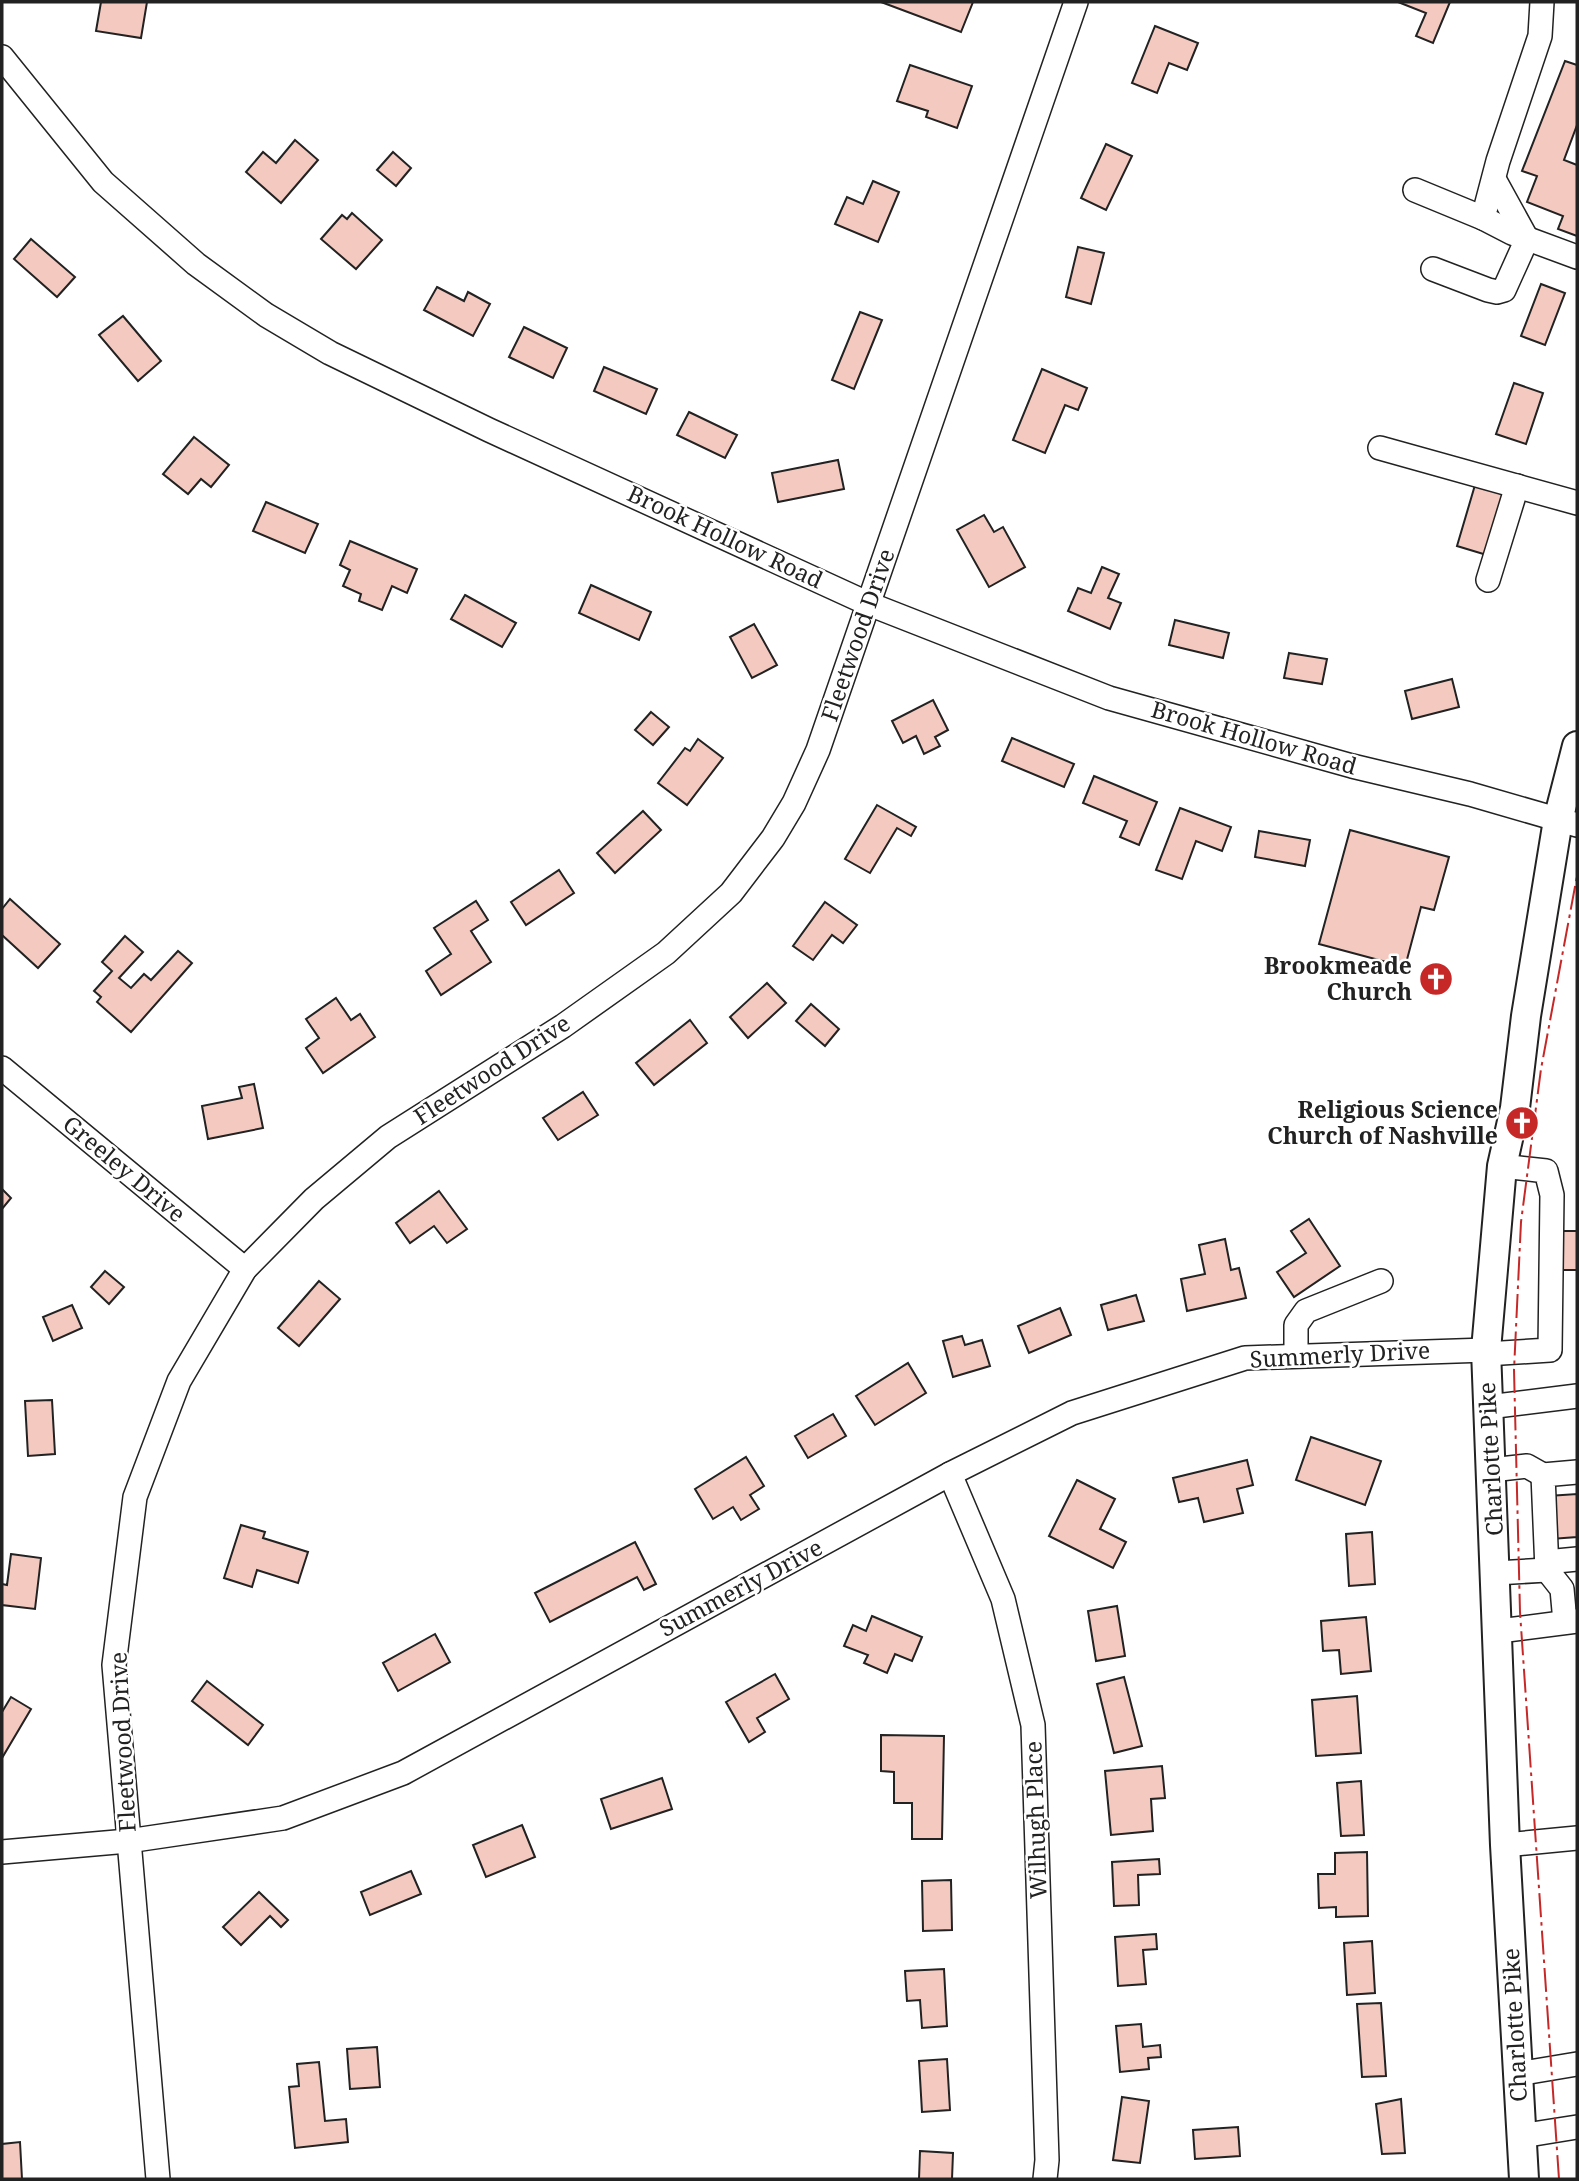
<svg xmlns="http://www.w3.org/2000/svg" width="1579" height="2181" font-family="'Noto Serif',serif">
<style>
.building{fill:#f3c9c0;stroke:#222;stroke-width:2}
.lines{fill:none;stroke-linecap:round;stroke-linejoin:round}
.minor-casing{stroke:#222;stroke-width:26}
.major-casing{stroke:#222;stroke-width:32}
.minor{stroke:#fff;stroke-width:23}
.major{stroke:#fff;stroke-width:28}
.power{stroke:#c62828;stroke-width:2;stroke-dasharray:24 5 3.5 5;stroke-linecap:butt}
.labels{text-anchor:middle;stroke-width:5;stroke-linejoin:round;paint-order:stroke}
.street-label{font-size:23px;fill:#222;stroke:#fff}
.poi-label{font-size:23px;font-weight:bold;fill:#222;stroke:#fff;text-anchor:end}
</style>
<rect width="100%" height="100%" fill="#fff"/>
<g class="building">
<path d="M101,2H147L141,38L96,31Z"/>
<path d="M881,2H973L961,32Z"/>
<path d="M1398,2H1450L1433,43L1416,36L1426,13Z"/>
<path d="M1155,26L1198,43L1187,70L1169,63L1157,93L1132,83Z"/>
<path d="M1565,61L1577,65V125L1564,160L1577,165V236L1558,229L1563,216L1527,202L1537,176L1522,171Z"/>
<path d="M910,65L972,86L957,128L926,117L928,111L897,101Z"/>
<path d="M295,140L318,160L281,203L246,172L263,152L276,163Z"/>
<path d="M1106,144L1132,156L1106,210L1081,198Z"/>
<path d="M393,152L411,168L396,186L377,170Z"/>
<path d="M873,181L899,192L878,242L835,224L847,197L863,204Z"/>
<path d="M352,213L382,240L356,269L321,239L342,215L347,219Z"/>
<path d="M31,239L75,277L57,297L14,259Z"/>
<path d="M1078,247L1104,253L1091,304L1066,297Z"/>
<path d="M1541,284L1565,293L1545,345L1521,336Z"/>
<path d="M437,287L464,301L468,292L490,304L473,336L424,310Z"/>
<path d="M860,312L882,320L854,389L832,380Z"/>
<path d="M123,316L161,361L138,381L99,335Z"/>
<path d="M524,327L567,348L553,378L509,357Z"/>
<path d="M604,367L657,389L646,414L594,391Z"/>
<path d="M1042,369L1087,388L1078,410L1065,405L1045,453L1013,440Z"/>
<path d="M1514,383L1543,393L1526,444L1496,434Z"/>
<path d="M689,412L737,435L725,458L677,435Z"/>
<path d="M194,437L229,465L211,487L201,479L188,494L163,474Z"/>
<path d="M838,460L844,489L778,502L772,473Z"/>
<path d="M1475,485L1508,495L1490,556L1457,546Z"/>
<path d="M266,502L318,524L305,553L253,531Z"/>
<path d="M984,515L994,532L1003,527L1025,567L989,587L957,530Z"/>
<path d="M350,541L417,569L407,593L392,586L382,610L359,601L361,594L343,586L350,570L340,565Z"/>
<path d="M1102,567L1119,574L1108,598L1121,603L1110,629L1068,611L1078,588L1091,593Z"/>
<path d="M591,585L651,612L639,640L579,613Z"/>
<path d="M465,595L516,623L502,647L451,619Z"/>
<path d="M1175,620L1229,633L1223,658L1169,645Z"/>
<path d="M754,624L777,665L752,678L730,637Z"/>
<path d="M1289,653L1327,659L1322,684L1284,678Z"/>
<path d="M1452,679L1459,707L1412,719L1405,691Z"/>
<path d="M933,700L948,730L935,737L940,746L924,754L916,736L903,743L892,721Z"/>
<path d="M651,712L669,727L653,745L635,730Z"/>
<path d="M1012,738L1074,764L1064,787L1002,761Z"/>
<path d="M698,739L723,758L687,805L658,783L685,748L690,751Z"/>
<path d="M1094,776L1157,802L1139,845L1120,837L1127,821L1083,803Z"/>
<path d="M877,805L916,827L911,836L897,828L870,873L845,859Z"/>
<path d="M1180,808L1231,827L1222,851L1196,841L1182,879L1156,870Z"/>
<path d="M643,811L661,830L615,873L597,853Z"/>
<path d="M1350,830L1449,857L1434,910L1421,907L1405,967L1319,944Z"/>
<path d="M1259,831L1310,840L1305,866L1255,857Z"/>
<path d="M559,870L574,893L526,925L511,902Z"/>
<path d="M10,899L60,944L38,968L2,935V909Z"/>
<path d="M476,901L488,920L471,931L491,962L441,995L426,971L451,954L434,928Z"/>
<path d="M825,902L857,925L843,943L832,935L813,960L793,946Z"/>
<path d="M125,936L143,952L119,978L131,988L144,974L151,980L178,951L192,963L131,1032L97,1002L101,997L94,991L112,971L102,962Z"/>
<path d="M767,983L786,1003L748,1038L730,1017Z"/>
<path d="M336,998L351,1020L360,1014L375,1037L323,1073L306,1048L319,1038L306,1019Z"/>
<path d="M811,1004L839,1029L825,1046L796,1021Z"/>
<path d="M690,1020L707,1043L654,1085L636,1063Z"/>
<path d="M254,1084L263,1128L208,1139L202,1106L242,1098L239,1087Z"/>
<path d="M583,1092L598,1115L558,1140L543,1118Z"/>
<path d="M2,1189L11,1198L2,1209Z"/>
<path d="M439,1191L467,1229L447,1243L434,1226L410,1243L396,1223Z"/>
<path d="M1309,1219L1340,1266L1294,1297L1277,1272L1306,1253L1291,1231Z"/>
<rect x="1563" y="1231" width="14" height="39"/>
<path d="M1225,1239L1231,1270L1239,1268L1246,1298L1187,1311L1181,1279L1205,1274L1199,1245Z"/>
<path d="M105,1271L124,1287L109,1304L91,1287Z"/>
<path d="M319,1281L340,1299L299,1346L278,1328Z"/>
<path d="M1136,1295L1144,1321L1108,1330L1101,1305Z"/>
<path d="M72,1305L82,1328L53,1341L43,1317Z"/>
<path d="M1060,1308L1071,1335L1029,1353L1018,1326Z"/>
<path d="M962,1336L965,1345L982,1340L990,1366L953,1377L943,1341Z"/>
<path d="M908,1363L926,1393L875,1425L856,1396Z"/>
<path d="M52,1400L55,1454L28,1456L25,1401Z"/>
<path d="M833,1414L846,1436L808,1458L795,1436Z"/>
<path d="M1311,1437L1381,1461L1365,1505L1296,1480Z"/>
<path d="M746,1457L764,1486L750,1495L759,1509L741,1520L733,1507L713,1519L695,1489Z"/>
<path d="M1247,1460L1253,1485L1237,1489L1243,1513L1204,1522L1198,1498L1179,1502L1173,1478Z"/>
<path d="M1077,1480L1115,1499L1100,1529L1126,1542L1113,1568L1049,1536Z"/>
<path d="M1577,1494V1537L1551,1539L1548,1496Z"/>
<path d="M241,1525L265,1532L263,1538L308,1552L298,1583L257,1570L252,1587L224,1578Z"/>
<path d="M1372,1532L1375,1584L1349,1586L1346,1534Z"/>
<path d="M635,1542L656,1584L644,1590L637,1577L550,1622L535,1593Z"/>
<path d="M11,1554L41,1558L35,1609L2,1605V1584L7,1585Z"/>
<path d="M1117,1606L1125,1656L1096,1661L1088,1611Z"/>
<path d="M872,1616L922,1637L912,1661L895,1654L887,1673L864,1663L868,1655L844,1646L853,1625L866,1631Z"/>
<path d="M1366,1617L1371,1671L1341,1674L1339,1650L1323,1651L1321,1621Z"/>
<path d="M435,1634L450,1662L398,1691L383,1663Z"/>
<path d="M775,1674L789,1699L757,1718L765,1732L749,1742L726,1702Z"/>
<path d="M1124,1677L1142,1746L1114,1753L1097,1684Z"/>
<path d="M207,1681L263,1725L248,1745L192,1701Z"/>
<path d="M1357,1696L1361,1753L1316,1756L1312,1700Z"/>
<path d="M11,1697L31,1709L2,1758V1712Z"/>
<path d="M881,1735L944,1736L942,1839H912V1803H894V1772L881,1771Z"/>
<path d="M1162,1766L1165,1798L1151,1799L1153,1831L1111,1835L1105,1771Z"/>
<path d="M662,1778L672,1809L611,1829L601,1799Z"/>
<path d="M1361,1781L1364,1835L1341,1836L1337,1783Z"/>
<path d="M522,1825L535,1857L486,1877L473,1845Z"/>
<path d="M1367,1852L1368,1916L1336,1917V1907L1319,1908L1318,1874H1335V1853Z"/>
<path d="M1159,1859L1160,1874L1138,1875L1139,1905L1114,1906L1112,1862Z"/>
<path d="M411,1871L421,1894L370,1915L361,1892Z"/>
<path d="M951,1880L952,1930L923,1931L922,1881Z"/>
<path d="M259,1892L288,1920L281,1927L270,1916L241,1945L223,1927Z"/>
<path d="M1156,1934L1157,1949L1143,1950L1146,1984L1118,1986L1115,1937Z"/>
<path d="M1372,1941L1375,1993L1347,1995L1344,1943Z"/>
<path d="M944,1969L947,2026L922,2028L920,2000L907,2001L905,1971Z"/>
<path d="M1381,2003L1386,2076L1362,2077L1357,2004Z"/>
<path d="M1141,2024L1143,2047L1160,2045L1161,2057L1148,2058L1149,2069L1120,2072L1116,2026Z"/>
<path d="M377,2047L380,2087L350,2089L347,2049Z"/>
<path d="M947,2059L950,2110L922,2112L919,2061Z"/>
<path d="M319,2062L325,2121L346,2119L348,2142L295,2148L289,2087L299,2086L297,2064Z"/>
<path d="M1122,2097L1149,2101L1140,2163L1113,2160Z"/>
<path d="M1401,2099L1405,2153L1382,2154L1376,2104Z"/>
<path d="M1238,2127L1240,2156L1195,2159L1193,2130Z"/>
<path d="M20,2142L22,2179H2V2144Z"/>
<path d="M920,2151L953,2153L952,2179H919Z"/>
</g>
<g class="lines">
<g class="minor-casing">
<g id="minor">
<path d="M1542,2L1540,36L1498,161L1483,218L1512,233L1577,257"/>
<path d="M2,57L103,182L196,264L266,315L330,353L489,430L869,604L1109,698L1352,766L1470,794L1577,825"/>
<path d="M1415,190L1483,218"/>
<path d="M1433,269L1488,290L1497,292L1504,290L1527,239L1494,179"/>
<path d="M1380,448L1577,503"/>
<path d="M1488,580L1517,486"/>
<path d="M2,1068L245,1269"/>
<path d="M1486,1354L1550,1350L1552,1195L1546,1171L1502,1166"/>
<path d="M1296,1356V1325L1306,1311L1381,1281"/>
<path d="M1488,1407L1577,1396"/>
<path d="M1491,1470L1527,1466L1543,1475"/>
<path d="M950,1474L1003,1599L1033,1725L1047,2160L1045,2179"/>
<path d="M1546,1562L1577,1559"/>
<path d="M1496,1573L1547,1570"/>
<path d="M1565,1622L1562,1589L1547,1570L1543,1475L1577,1472"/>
<path d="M1499,1631L1577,1621"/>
<path d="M1505,1845L1577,1838"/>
<path d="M2,1852L128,1841L283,1818L403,1773L950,1474L1072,1413L1245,1358L1486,1350"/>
<path d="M1517,2074L1577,2064"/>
<path d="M1521,2136L1577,2127"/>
<path d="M158,2179L114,1665L135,1497L179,1381L245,1269L314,1199L388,1137L563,1026L666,953L731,893L773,838L794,803L818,750L1076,2"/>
</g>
</g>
<g class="major-casing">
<path id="major" d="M1524,2179L1505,1845L1486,1350L1502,1166L1515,1108L1526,1016L1558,820L1577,746"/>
</g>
<use href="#minor" class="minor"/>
<use href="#major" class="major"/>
<path class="power" d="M1559,2179L1520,1612L1514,1370L1521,1222L1541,1069L1577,876"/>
</g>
<defs>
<g id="church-disc" transform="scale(1.75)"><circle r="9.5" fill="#c62828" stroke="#fff"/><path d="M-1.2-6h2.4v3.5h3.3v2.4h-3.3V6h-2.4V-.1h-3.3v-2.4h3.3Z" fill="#fff"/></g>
</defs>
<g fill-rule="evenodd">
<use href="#church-disc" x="1436" y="979"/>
<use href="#church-disc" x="1522" y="1123"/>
</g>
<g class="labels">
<g class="street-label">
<text transform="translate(725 537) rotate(25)" y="8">Brook Hollow Road</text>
<text transform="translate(858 635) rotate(-71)" y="8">Fleetwood Drive</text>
<text transform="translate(1254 738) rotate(16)" y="8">Brook Hollow Road</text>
<text transform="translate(492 1070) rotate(-33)" y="8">Fleetwood Drive</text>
<text transform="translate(124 1169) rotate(40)" y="8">Greeley Drive</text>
<text transform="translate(1340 1355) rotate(-3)" y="8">Summerly Drive</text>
<text transform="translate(1491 1459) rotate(-93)" y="8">Charlotte Pike</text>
<text transform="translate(741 1588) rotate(-28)" y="8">Summerly Drive</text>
<text transform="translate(123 1742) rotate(-93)" y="8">Fleetwood Drive</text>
<text transform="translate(1036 1820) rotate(-92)" y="8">Wilhugh Place</text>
<text transform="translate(1515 2025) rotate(-93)" y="8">Charlotte Pike</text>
</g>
<g class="poi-label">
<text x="1412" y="974">Brookmeade<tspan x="1412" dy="26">Church</tspan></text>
<text x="1498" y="1118">Religious Science<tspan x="1498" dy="26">Church of Nashville</tspan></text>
</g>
</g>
<rect width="1579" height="2181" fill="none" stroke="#222222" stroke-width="7"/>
</svg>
